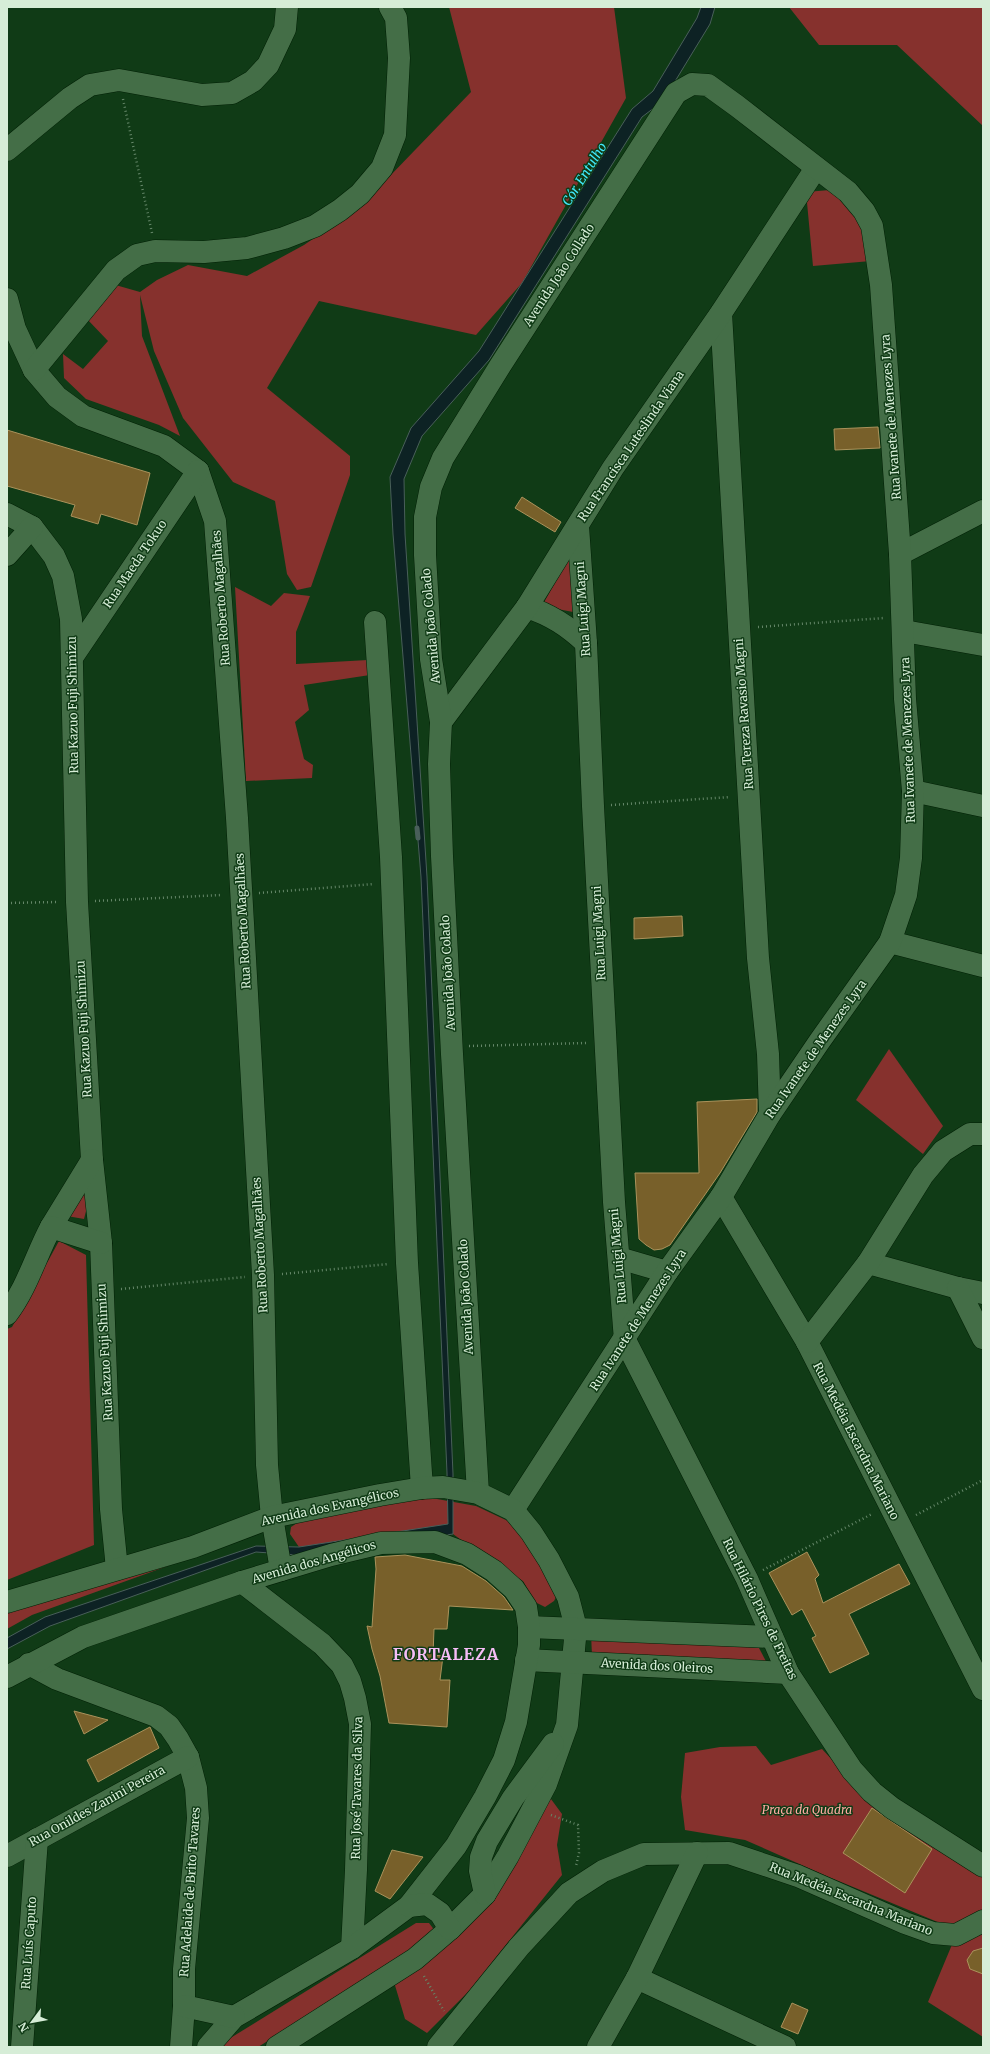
<svg xmlns="http://www.w3.org/2000/svg" width="990" height="2054" font-family="Merriweather,serif">
<style>
.green{fill:#86312d}
.water{fill:#0d2224;stroke:#495f5a}
.lines{fill:none;stroke-linecap:round;stroke-linejoin:round}
.stream{stroke:#495f5a;stroke-width:5}
.building{fill:#78602a;stroke:#aa925b}
.minor-casing{stroke:#012005;stroke-width:23}
.path{stroke:#658769;stroke-width:2.5;stroke-dasharray:1 3;stroke-linecap:butt}
.minor{stroke:#446e47;stroke-width:22}
.labels{text-anchor:middle;stroke-width:3;stroke-linejoin:round;paint-order:stroke}
.street-label{font-size:12px;fill:#d6edd7;stroke:#103b16}
.park-label{font-size:12px;font-style:italic;fill:#ffaba3;stroke:#103b16}
.water-label{font-size:13px;font-style:italic;fill:#40e8fa;stroke:#103b16}
.district-label{font-size:16px;font-weight:bold;letter-spacing:1px;fill:#f6bdf7;stroke:#103b16}
</style>
<rect width="100%" height="100%" fill="#103b16"/>
<g class="green">
<path d="M449,7H614L626,98L522,283L476,335L319,301L267,388L350,456V475L311,587L297,590L287,574L275,501L233,482L183,418L154,351L140,295L142,336L180,436L159,425L86,399L64,378L63,354L83,369L108,341L87,319L112,284L140,292L157,280L188,265L247,276L304,245L360,207L471,92Z"/>
<path d="M789,7H983V126L897,45H819Z"/>
<path d="M830,190L854,199L871,261L813,266L806,192Z"/>
<path d="M572,552L573,612L542,606Z"/>
<path d="M235,587L271,606L284,593L310,596L296,632V664L368,660L370,675L304,685L309,710L295,722L304,759L313,765L312,778L246,781Z"/>
<path d="M889,1049L943,1126L923,1154L856,1100Z"/>
<path d="M78,1192L90,1195L84,1219L67,1216Z"/>
<path d="M59,1241L86,1255L94,1545L7,1580V1329L12,1327Z"/>
<path d="M426,1497L476,1506L514,1524L559,1591L554,1601L545,1607L535,1602L523,1581L489,1560L453,1534L387,1536L299,1547L290,1534L291,1527L308,1516Z"/>
<path d="M237,1541L32,1615L7,1629V1600Z"/>
<path d="M591,1633L759,1648L770,1669L592,1656Z"/>
<path d="M756,1746L771,1765L822,1749L860,1790L983,1874V2037L928,2002L956,1935L940,1923L829,1877L745,1840L685,1830L681,1797L685,1753L720,1747Z"/>
<path d="M548,1795L562,1814L557,1845L562,1875L469,1991L427,2033L405,2019L394,1982L443,1949L480,1910Z"/>
<path d="M416,1923H429L435,1931L423,1945L258,2047H220L224,2042Z"/>
</g>
<path class="water" d="M701,7H715L710,24L663,101L642,117L489,360L422,436L404,479L405,534L427,877L453,1474V1534L297,1555L256,1552L50,1626L7,1649V1638L45,1617L256,1546L299,1547L448,1524L447,1473L421,877L393,534L390,477L411,428L479,351L632,109L653,91L697,18Z"/>
<g class="lines">
<path class="stream" d="M417,828L418,838"/>
</g>
<g class="building">
<path d="M878,427L880,448L835,450L834,429Z"/>
<path d="M7,430L150,473L137,525L101,514L98,524L71,516L75,505L7,486Z"/>
<path d="M522,497L561,522L555,532L515,508Z"/>
<path d="M682,916L683,936L634,939V918Z"/>
<path d="M757,1099V1112L720,1173L670,1245L662,1249L654,1250L646,1245L639,1239L635,1173H699L697,1102Z"/>
<path d="M807,1552L819,1575L815,1579L823,1603L899,1564L910,1584L849,1614L869,1654L830,1673L812,1638L816,1636L802,1609L792,1615L769,1573Z"/>
<path d="M405,1555L462,1566L486,1581L504,1597L513,1610L449,1606L447,1629H434L433,1655L443,1656L440,1680H450L447,1727L389,1723L380,1676L372,1649L367,1626L372,1627L376,1569L375,1557Z"/>
<path d="M74,1711L108,1720L84,1734Z"/>
<path d="M150,1727L159,1748L98,1782L87,1760Z"/>
<path d="M872,1808L932,1849L905,1893L843,1853Z"/>
<path d="M392,1850L423,1857L390,1899L375,1891Z"/>
<path d="M983,1948V1974L970,1969L967,1960L973,1951Z"/>
<path d="M792,2003L808,2010L798,2034L781,2027Z"/>
</g>
<g class="lines">
<g class="minor-casing">
<g id="minor">
<path d="M7,150L70,98L90,85L119,80L202,95L232,93L253,81L268,65L285,29L287,7"/>
<path d="M7,299L15,329L34,370L57,397L83,416L164,446L198,471L215,521L237,818L263,1275L267,1465L272,1517L281,1570"/>
<path d="M721,313L758,958L768,1054L770,1114"/>
<path d="M34,370L116,270L137,255L155,251L204,252L247,248L284,238L315,226L340,210L360,194L382,168L395,135L399,58L396,18L390,7"/>
<path d="M7,514L32,527L54,556L63,576L71,619L77,902L92,1160L101,1243L111,1509L117,1569"/>
<path d="M578,526L586,643L593,806L614,1202L625,1340L747,1579L788,1673L852,1770L872,1792L892,1808L983,1866"/>
<path d="M900,554L983,511"/>
<path d="M7,555L32,527"/>
<path d="M527,607C551,615 568,626 586,643"/>
<path d="M375,622L391,857L407,1263L422,1488"/>
<path d="M904,631L983,645"/>
<path d="M73,656L198,471"/>
<path d="M441,722L527,607L613,468L721,313L816,168"/>
<path d="M913,791L983,806"/>
<path d="M890,942L983,966"/>
<path d="M721,1197L807,1342L983,1689"/>
<path d="M51,1227L92,1160"/>
<path d="M619,1258L667,1272"/>
<path d="M868,1263L958,1288L983,1293"/>
<path d="M958,1288L983,1338"/>
<path d="M7,1314C27,1288 36,1255 51,1227L101,1243"/>
<path d="M807,1342L868,1263L923,1175L943,1151L970,1134H983"/>
<path d="M478,1493L452,1054L442,856L439,764L441,722L431,659L425,555V517L431,487L443,458L500,366L676,93L692,84L708,85L737,106L848,192L864,211L872,226L881,285L900,554L905,699L913,791L911,858L906,895L890,942L819,1042L770,1114L721,1197L667,1272L513,1510"/>
<path d="M242,1582L322,1644L342,1665L350,1681L355,1698L360,1724L356,1870L352,1948"/>
<path d="M7,1602L193,1547L272,1517L380,1495L422,1488L443,1487L478,1493L513,1510L531,1532L549,1560L568,1597L576,1628L567,1725L546,1784L508,1856L485,1894L450,1929L415,1959L277,2047"/>
<path d="M529,1627L772,1637"/>
<path d="M526,1660L788,1673"/>
<path d="M29,1664L57,1679L156,1716L169,1726L178,1739L188,1757L196,1788L198,1818L184,1969V2006L181,2047"/>
<path d="M7,1677L83,1637L242,1582L331,1555L381,1543L435,1542L467,1554L494,1571L514,1589L526,1607L529,1627V1645L516,1722L504,1760L485,1797L456,1846L409,1906L352,1948L234,2017L208,2047"/>
<path d="M7,1856L188,1757"/>
<path d="M485,1894L480,1871L481,1857L487,1841L513,1798L553,1744"/>
<path d="M409,1906L427,1904L440,1913L450,1929"/>
<path d="M637,1978L785,2047"/>
<path d="M184,2006L234,2017"/>
<path d="M22,2047L37,1839"/>
<path d="M438,2047L519,1947L569,1893L603,1871L644,1854L729,1853L798,1876L905,1923L933,1933L956,1935L983,1921"/>
<path d="M598,2047L637,1978L697,1853"/>
</g>
</g>
<g class="path">
<path d="M123,99L152,233"/>
<path d="M758,627L884,618"/>
<path d="M611,805L730,797"/>
<path d="M259,893L374,884"/>
<path d="M95,901L222,895"/>
<path d="M7,903L58,902"/>
<path d="M469,1046L586,1043"/>
<path d="M282,1274L389,1264"/>
<path d="M121,1289L245,1277"/>
<path d="M916,1515L983,1480"/>
<path d="M763,1570L872,1514"/>
<path d="M551,1815L578,1825L579,1853L576,1866"/>
<path d="M424,1976L444,2011"/>
</g>
<use href="#minor" class="minor"/>
</g>
<g class="labels">
<g class="street-label">
<text transform="translate(559 275) rotate(-57)" y="4">Avenida João Collado</text>
<text transform="translate(891 417) rotate(-94)" y="4">Rua Ivanete de Menezes Lyra</text>
<text transform="translate(631 446) rotate(-56)" y="4">Rua Francisca Luteslinda Viana</text>
<text transform="translate(135 564) rotate(-56)" y="4">Rua Maeda Tokuo</text>
<text transform="translate(221 598) rotate(-94)" y="4">Rua Roberto Magalhães</text>
<text transform="translate(583 609) rotate(-94)" y="4">Rua Luigi Magni</text>
<text transform="translate(431 626) rotate(-95)" y="4">Avenida João Colado</text>
<text transform="translate(73 705) rotate(-91)" y="4">Rua Kazuo Fuji Shimizu</text>
<text transform="translate(744 714) rotate(-94)" y="4">Rua Tereza Ravasio Magni</text>
<text transform="translate(908 740) rotate(-92)" y="4">Rua Ivanete de Menezes Lyra</text>
<text transform="translate(243 921) rotate(-93)" y="4">Rua Roberto Magalhães</text>
<text transform="translate(599 933) rotate(-93)" y="4">Rua Luigi Magni</text>
<text transform="translate(448 973) rotate(-93)" y="4">Avenida João Colado</text>
<text transform="translate(84 1029) rotate(-93)" y="4">Rua Kazuo Fuji Shimizu</text>
<text transform="translate(816 1049) rotate(-55)" y="4">Rua Ivanete de Menezes Lyra</text>
<text transform="translate(260 1245) rotate(-93)" y="4">Rua Roberto Magalhães</text>
<text transform="translate(618 1256) rotate(-95)" y="4">Rua Luigi Magni</text>
<text transform="translate(466 1297) rotate(-93)" y="4">Avenida João Colado</text>
<text transform="translate(638 1320) rotate(-57)" y="4">Rua Ivanete de Menezes Lyra</text>
<text transform="translate(105 1352) rotate(-93)" y="4">Rua Kazuo Fuji Shimizu</text>
<text transform="translate(856 1441) rotate(63)" y="4">Rua Medéia Escardna Mariano</text>
<text transform="translate(330 1507) rotate(-12)" y="4">Avenida dos Evangélicos</text>
<text transform="translate(314 1562) rotate(-16)" y="4">Avenida dos Angélicos</text>
<text transform="translate(760 1609) rotate(64)" y="4">Rua Hilário Pires de Freitas</text>
<text transform="translate(657 1666) rotate(3)" y="4">Avenida dos Oleiros</text>
<text transform="translate(357 1788) rotate(-89)" y="4">Rua José Tavares da Silva</text>
<text transform="translate(97 1806) rotate(-29)" y="4">Rua Onildes Zanini Pereira</text>
<text transform="translate(190 1892) rotate(-86)" y="4">Rua Adelaide de Brito Tavares</text>
<text transform="translate(851 1899) rotate(22)" y="4">Rua Medéia Escardna Mariano</text>
<text transform="translate(29 1943) rotate(-86)" y="4">Rua Luís Caputo</text>
</g>
<g class="park-label">
<text x="807" y="1814">Praça da Quadra</text>
</g>
<g class="water-label">
<text transform="translate(584 174) rotate(-58)" y="5">Cór. Entulho</text>
</g>
<g class="district-label">
<text x="446" y="1660">FORTALEZA</text>
</g>
</g>
<rect width="990" height="2054" fill="none" stroke="#d6edd7" stroke-width="16"/>
<g transform="translate(32 2022) rotate(238)" stroke="#103b16" stroke-width="3" paint-order="stroke">
<path d="M0-3L7 15L0 10L-7 15Z" fill="#d6edd7"/>
<text y="-6" font-size="11" font-weight="bold" text-anchor="middle" fill="#d6edd7">N</text>
</g>
</svg>
